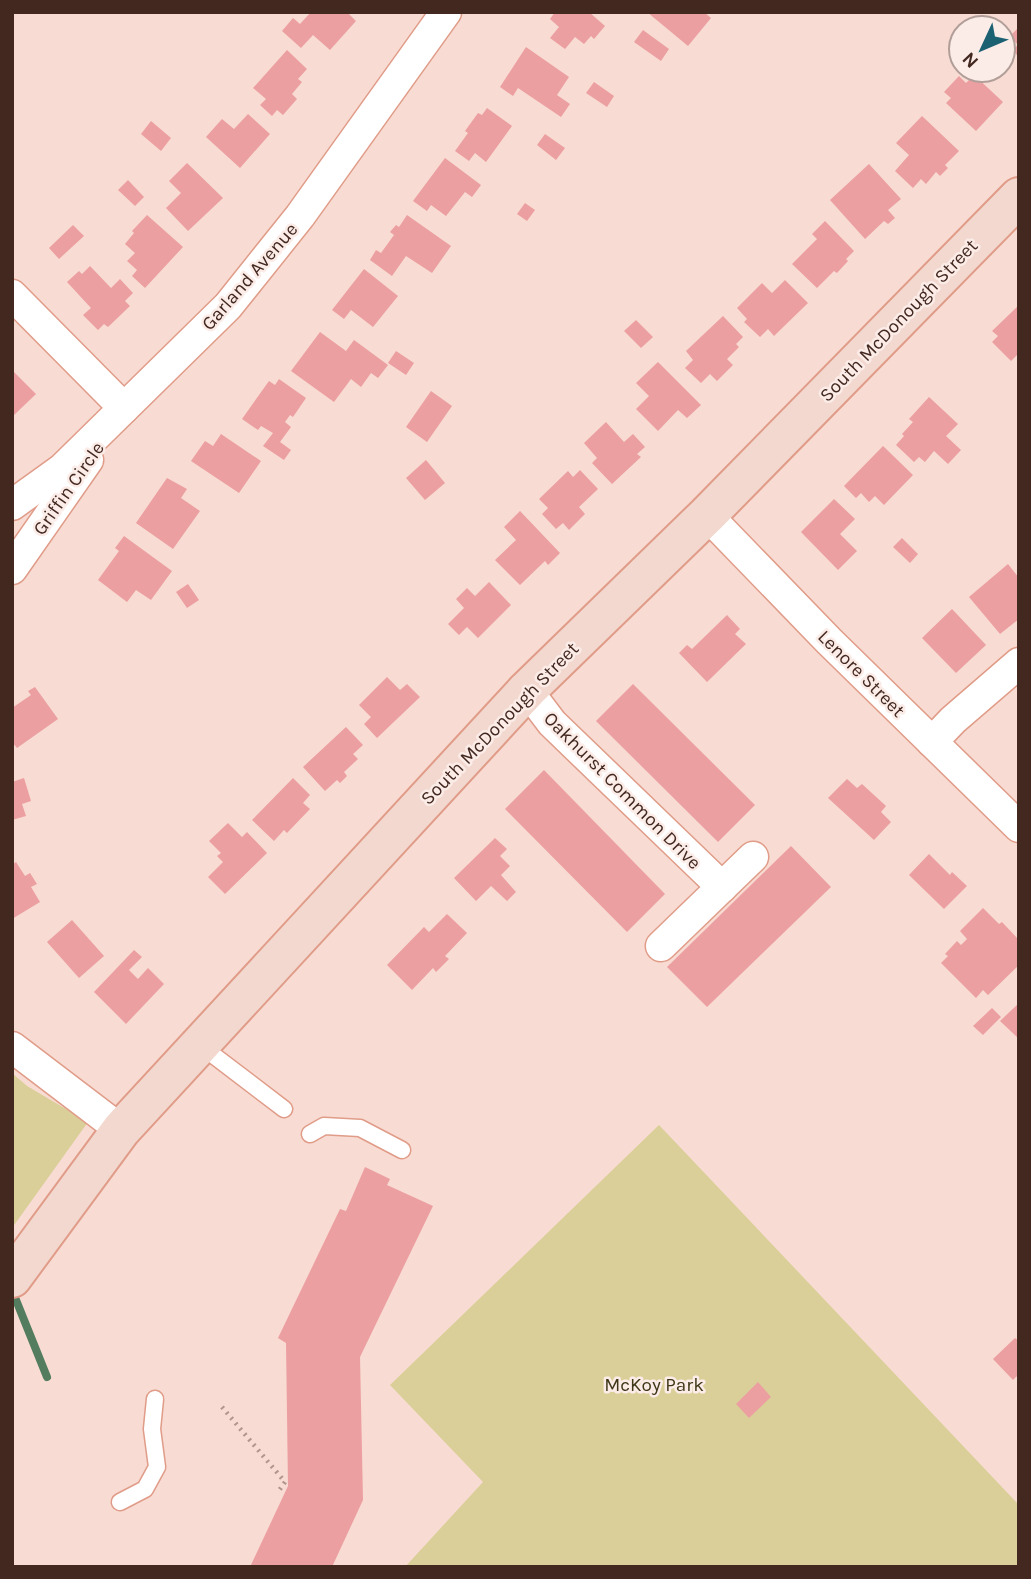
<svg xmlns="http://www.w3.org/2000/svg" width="1031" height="1579" font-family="Karla,sans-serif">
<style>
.green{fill:#dacf98}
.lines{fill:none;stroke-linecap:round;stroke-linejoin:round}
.stream{stroke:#547d5f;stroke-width:8}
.building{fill:#ec9fa1}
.lane-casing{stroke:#e09c88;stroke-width:19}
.street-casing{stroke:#e09c88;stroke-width:33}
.secondary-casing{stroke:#e09c88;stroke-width:42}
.path{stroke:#b2958d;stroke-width:4.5;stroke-dasharray:2 5;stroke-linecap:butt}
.lane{stroke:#fff;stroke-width:16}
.street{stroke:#fff;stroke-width:30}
.secondary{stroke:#f2d8cf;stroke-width:38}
.labels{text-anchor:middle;stroke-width:5;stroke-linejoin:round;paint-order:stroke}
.street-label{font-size:19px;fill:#432820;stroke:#fbece8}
.park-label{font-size:19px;fill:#3e3718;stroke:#fbece8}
</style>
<rect width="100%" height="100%" fill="#f8dbd2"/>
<g class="green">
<path d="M12,1073L27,1086L88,1122L12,1228Z"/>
<path d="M659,1125L1019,1505V1567H405L483,1482L390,1385Z"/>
</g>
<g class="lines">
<path class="stream" d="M12,1290L47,1377"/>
</g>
<g class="building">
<path d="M311,12H347L356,21L330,50L313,35L301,48L282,31L293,18L300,24Z"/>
<path d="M555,12H589L605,26L594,39L591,36L584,44L575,37L565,49L550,38L559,27L550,19Z"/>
<path d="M647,12H704L711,18L688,46Z"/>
<path d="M1019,27V57L1012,50L1018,45L1010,36Z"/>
<path d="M643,30L669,49L661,61L634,42Z"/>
<path d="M526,47L569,77L557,95L570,104L561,117L518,88L513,96L500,87Z"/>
<path d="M287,50L307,69L298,79L302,82L292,94L297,99L283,115L277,110L272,116L260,105L266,99L253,88Z"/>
<path d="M974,75L1003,102L976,131L946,103L951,98L944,92L959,76L966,83Z"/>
<path d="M594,82L614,96L607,107L586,93Z"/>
<path d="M487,108L512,126L486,162L475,153L469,161L455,151L468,133L465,131L478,113L482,115Z"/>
<path d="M248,114L270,134L240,168L206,137L222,119L234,129Z"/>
<path d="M922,116L959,151L945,165L948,168L940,176L936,172L926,184L921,179L913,188L895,171L909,155L896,143Z"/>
<path d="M151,121L171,138L161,151L141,134Z"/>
<path d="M545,134L565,148L556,160L537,145Z"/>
<path d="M445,158L481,185L472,197L465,192L446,216L431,205L427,211L413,201Z"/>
<path d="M187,163L223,198L188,231L166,208L181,193L169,181Z"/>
<path d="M869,164L901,199L888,210L895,218L888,224L884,221L865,239L830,200Z"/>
<path d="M128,180L144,197L135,206L118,190Z"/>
<path d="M525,203L535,210L527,221L517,214Z"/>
<path d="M147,215L183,247L145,288L132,276L137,270L127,261L135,253L125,244L134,233L132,231Z"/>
<path d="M407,215L451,246L432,273L406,256L392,276L370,260L376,250L381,253L394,235L390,232L396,225L399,227Z"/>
<path d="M825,221L854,251L846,259L848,261L837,273L834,271L817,288L792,264L817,239L812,234Z"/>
<path d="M73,225L84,236L59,259L49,248Z"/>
<path d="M90,266L111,288L120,279L133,293L125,301L130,306L108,327L104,324L98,330L83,315L91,308L67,282L79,271L82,274Z"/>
<path d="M364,269L398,296L373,327L351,310L344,319L332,310Z"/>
<path d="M785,280L808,303L774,336L768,329L760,337L744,322L747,319L737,308L762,283L772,293Z"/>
<path d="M1019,305V353L1011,361L992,342L998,336L992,331Z"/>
<path d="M723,316L743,337L736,344L739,347L727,359L733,365L717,381L710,374L701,383L685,368L693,360L686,351Z"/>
<path d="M636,320L653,337L641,348L624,331Z"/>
<path d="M320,332L346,351L354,340L388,365L378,378L371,373L361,387L351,379L334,402L291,371Z"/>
<path d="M396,351L414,363L406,375L388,363Z"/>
<path d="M658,362L701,405L687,418L678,410L658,431L636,409L649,396L636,383Z"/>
<path d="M12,370L36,394L12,417Z"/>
<path d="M279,379L306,398L293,417L290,415L285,422L291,427L280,442L291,450L284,460L263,446L273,433L261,426L258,430L242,419L269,381L275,385Z"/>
<path d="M431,391L452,406L427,442L406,427Z"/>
<path d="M929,397L958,424L946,436L961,450L948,464L934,451L925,462L919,457L914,462L896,445L904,436L902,434L913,422L909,419Z"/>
<path d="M606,422L624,442L633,434L645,447L637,454L641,457L612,484L592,463L597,458L584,443Z"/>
<path d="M221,434L261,461L239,493L191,461L205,441L213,446Z"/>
<path d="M883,446L913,475L884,505L875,496L869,502L861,493L856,498L844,486Z"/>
<path d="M426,460L445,483L425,500L406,478Z"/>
<path d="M580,470L598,489L579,507L585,514L569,530L563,523L556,529L542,514L548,508L539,499L568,471L573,477Z"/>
<path d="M167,478L187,489L181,498L200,511L173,549L136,523Z"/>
<path d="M834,499L855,519L840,534L857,551L838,570L801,532Z"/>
<path d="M520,511L560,553L548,565L545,561L520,585L495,560L516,540L504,527Z"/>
<path d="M124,536L172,571L151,600L136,590L127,602L98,580L119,551L115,548Z"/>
<path d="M902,538L918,554L910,563L893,547Z"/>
<path d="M1008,564L1019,578V619L1000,634L969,597Z"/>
<path d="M489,582L511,605L478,638L467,627L459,635L448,624L464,608L456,599L467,588L475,596Z"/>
<path d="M188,584L199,600L187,608L176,592Z"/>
<path d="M952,609L986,645L956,673L922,638Z"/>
<path d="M727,615L740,629L735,634L746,644L707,682L679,653L687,645L692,649Z"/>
<path d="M387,677L400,690L407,684L420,697L377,738L364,724L371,717L359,705Z"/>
<path d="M633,684L755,805L718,842L596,721Z"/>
<path d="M35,687L58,719L17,748L12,742V708L31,695L28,691Z"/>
<path d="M346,727L363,745L353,754L358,759L344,772L347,776L340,783L337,780L325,791L303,767Z"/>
<path d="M544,770L665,894L627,932L505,809Z"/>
<path d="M24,778L31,801L22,804L26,816L12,820V782Z"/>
<path d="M293,778L310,795L303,803L310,809L287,833L284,830L274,841L252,820Z"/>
<path d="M847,779L857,788L862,784L886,806L881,812L891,822L874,840L828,798Z"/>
<path d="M228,823L242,837L247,832L267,853L225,894L208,877L223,862L217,856L221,853L209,841Z"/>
<path d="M495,838L507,849L500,856L510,866L501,875L516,892L507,901L491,886L476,901L454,878Z"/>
<path d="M791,846L831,887L707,1007L667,967Z"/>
<path d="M929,854L950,875L952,872L967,886L944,909L909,875Z"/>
<path d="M16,862L25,876L30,873L37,884L31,887L40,902L12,919V865Z"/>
<path d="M983,908L999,924L1002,922L1019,940V965L988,995L983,990L976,998L941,963L948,956L945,954L957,941L961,945L967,939L960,931Z"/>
<path d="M447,914L467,933L445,956L449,959L436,972L433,968L412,990L387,965L424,927L429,932Z"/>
<path d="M72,920L104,956L79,978L47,942Z"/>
<path d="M134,950L142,957L129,970L138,979L148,968L164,984L126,1024L94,992Z"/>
<path d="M1019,1003V1037L1018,1038L1000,1021Z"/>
<path d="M992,1008L1001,1017L983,1035L973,1026Z"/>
<path d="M365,1167L390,1179L387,1185L433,1206L360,1357L363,1500L332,1567H250L288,1486L286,1343L278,1338L340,1209L346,1211Z"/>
<path d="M1015,1338L1019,1341V1374L1013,1380L993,1359Z"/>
<path d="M758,1382L771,1397L749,1418L736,1404Z"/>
</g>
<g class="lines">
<g class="lane-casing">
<g id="lane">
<path d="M200,1045L284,1109"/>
<path d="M310,1134L324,1126L360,1128L402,1150"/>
<path d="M120,1502L145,1489L157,1467L152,1429L155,1399"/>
</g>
</g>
<g class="street-casing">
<g id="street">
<path d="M12,295L124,408"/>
<path d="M12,505L62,469L228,306L300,216L446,12"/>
<path d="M707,515L829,641L1019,827"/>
<path d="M12,569L88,460"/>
<path d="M527,690L552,723L722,887"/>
<path d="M932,742L953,720L1019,663"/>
<path d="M661,946L753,857"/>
<path d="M12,1047L121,1130"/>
</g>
</g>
<g class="secondary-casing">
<path id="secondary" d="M12,1278L121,1130L527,690L707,515L1019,197"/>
</g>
<path class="path" d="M222,1407L285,1482L278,1492"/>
<use href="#lane" class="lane"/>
<use href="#street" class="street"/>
<use href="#secondary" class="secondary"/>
</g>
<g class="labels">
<g class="street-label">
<text transform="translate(249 276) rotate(-49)" y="7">Garland Avenue</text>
<text transform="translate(898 320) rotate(-46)" y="7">South McDonough Street</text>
<text transform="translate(68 488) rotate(-55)" y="7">Griffin Circle</text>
<text transform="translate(862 673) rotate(45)" y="7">Lenore Street</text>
<text transform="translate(499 723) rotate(-46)" y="7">South McDonough Street</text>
<text transform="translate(623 790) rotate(45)" y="7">Oakhurst Common Drive</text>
</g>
<g class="park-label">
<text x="654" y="1391">McKoy Park</text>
</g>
</g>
<rect width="1031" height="1579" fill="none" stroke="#432820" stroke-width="28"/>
<g transform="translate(982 49) rotate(226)"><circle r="33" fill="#fbece8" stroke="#b19e98" stroke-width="2"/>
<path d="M0-5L12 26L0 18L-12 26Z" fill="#1b6172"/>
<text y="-10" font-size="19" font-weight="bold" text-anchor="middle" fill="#432820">N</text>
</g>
</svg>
